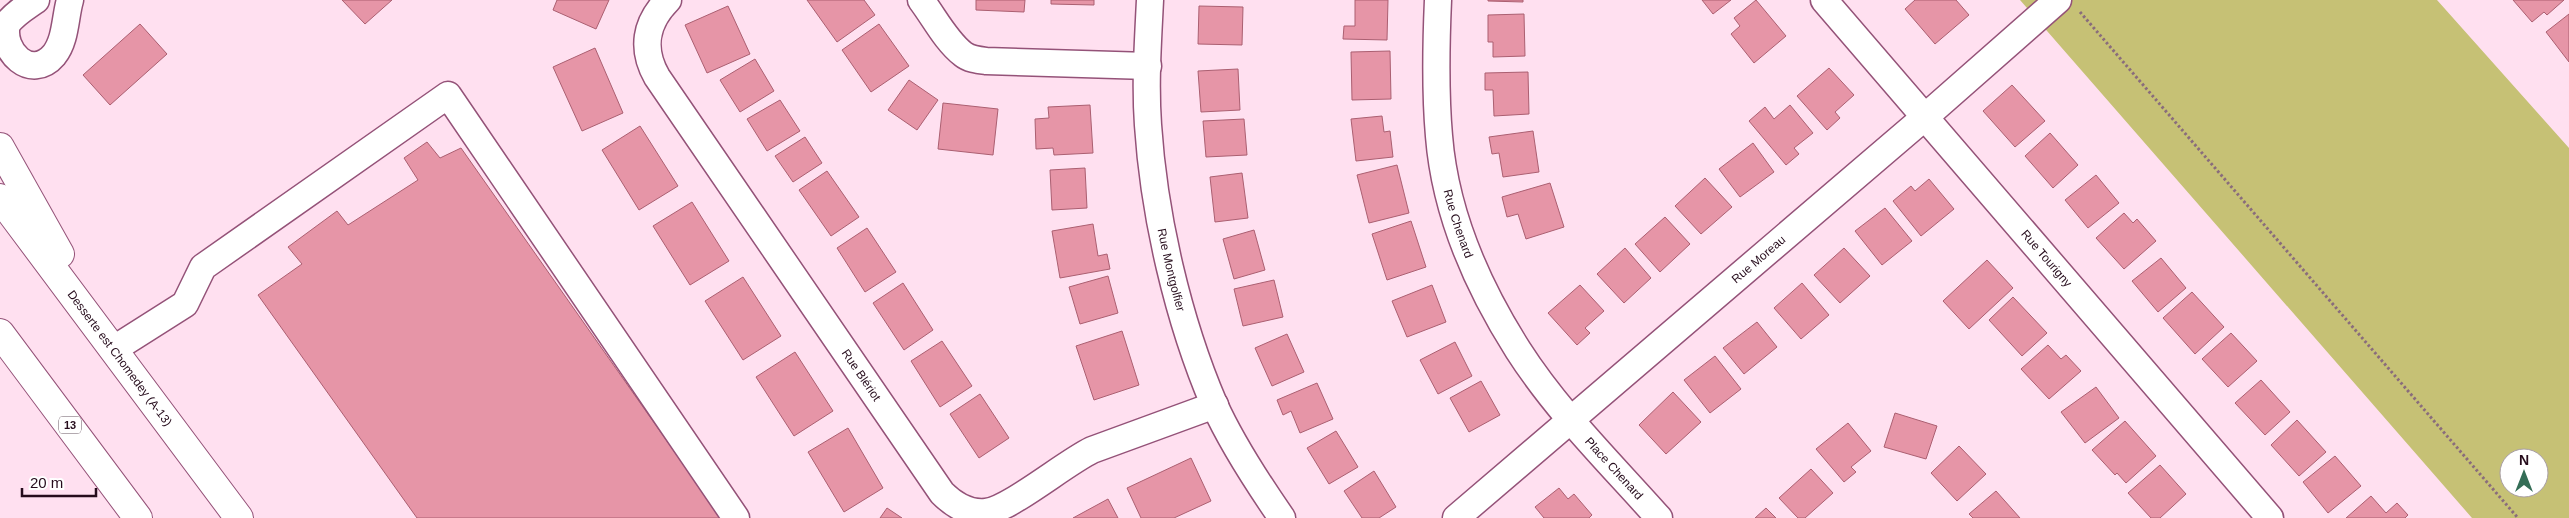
<svg xmlns="http://www.w3.org/2000/svg" width="2569" height="518" font-family="Helvetica,sans-serif">
<style>
.green{fill:#c6c175;fill-rule:evenodd}
.building{fill:#e695a7;stroke:#ab5f71}
.lines{fill:none;stroke-linecap:round;stroke-linejoin:round}
.minor-casing{stroke:#945278;stroke-width:29}
.major-casing{stroke:#945278;stroke-width:30}
.highway-casing{stroke:#945278;stroke-width:30}
.path{stroke:#896c7c;stroke-width:3;stroke-dasharray:2.5 2.5;stroke-linecap:butt}
.minor{stroke:#fff;stroke-width:26}
.major{stroke:#fff;stroke-width:28}
.highway{stroke:#fff;stroke-width:28}
.labels{text-anchor:middle;stroke-width:4;stroke-linejoin:round;paint-order:stroke}
.shield{fill:#fff;stroke:#675560;stroke-width:1}
.shield-label{font-size:11px;font-weight:bold;fill:#260c1c}
.street-label{font-size:12px;fill:#260c1c;stroke:#fff}
</style>
<rect width="100%" height="100%" fill="#ffe0f0"/>
<path class="green" d="M2020,0H2437L2569,148V518H2472ZM2509,458H2539V488H2509Z"/>
<g class="building">
<path d="M342,0H392L365,24Z"/>
<path d="M557,0H609L596,29L553,10Z"/>
<path d="M807,0H864L875,15L837,42Z"/>
<path d="M976,0H1025L1024,12L976,10Z"/>
<path d="M1051,0H1094V5L1051,4Z"/>
<path d="M1355,0H1388L1387,40L1343,39L1344,26H1355Z"/>
<path d="M1488,0H1523V2L1488,1Z"/>
<path d="M1702,0H1731L1713,14Z"/>
<path d="M1756,0L1786,36L1754,63L1731,34L1740,26L1734,18Z"/>
<path d="M1915,0H1956L1969,15L1935,44L1905,9Z"/>
<path d="M2513,0H2564L2547,15L2544,12L2532,22Z"/>
<path d="M728,6L750,54L707,73L685,25Z"/>
<path d="M1199,6L1243,7L1242,45L1198,44Z"/>
<path d="M1524,14L1525,56L1493,57V42H1488V15Z"/>
<path d="M2569,14V62L2546,32Z"/>
<path d="M140,24L167,54L110,105L83,75Z"/>
<path d="M879,24L909,66L871,92L842,50Z"/>
<path d="M595,48L623,113L582,131L553,67Z"/>
<path d="M1390,51L1391,99L1352,100L1351,52Z"/>
<path d="M755,59L774,91L740,112L720,80Z"/>
<path d="M1829,68L1854,95L1835,112L1840,118L1827,130L1797,96Z"/>
<path d="M1238,69L1240,110L1201,112L1198,71Z"/>
<path d="M1528,72L1529,114L1494,116L1493,90H1485V73Z"/>
<path d="M909,80L938,100L917,130L888,110Z"/>
<path d="M2012,85L2045,121L2015,147L1983,111Z"/>
<path d="M780,100L800,131L767,151L747,119Z"/>
<path d="M943,103L998,109L993,155L938,149Z"/>
<path d="M1090,105L1093,153L1054,155L1053,148L1036,149L1035,119L1049,118L1048,107Z"/>
<path d="M1790,105L1813,133L1794,148L1799,154L1786,165L1749,121L1765,107L1774,119Z"/>
<path d="M1382,116L1384,132L1390,131L1393,157L1356,161L1351,119Z"/>
<path d="M1244,119L1247,155L1206,157L1203,121Z"/>
<path d="M640,126L678,186L639,210L602,150Z"/>
<path d="M1533,131L1539,172L1503,177L1499,153L1492,154L1489,137Z"/>
<path d="M2050,133L2078,165L2053,188L2025,156Z"/>
<path d="M805,137L822,163L793,182L775,156Z"/>
<path d="M427,142L440,158L461,148L721,518H417L258,295L302,264L288,247L337,211L348,225L418,180L404,158Z"/>
<path d="M1753,143L1774,172L1740,197L1719,169Z"/>
<path d="M1397,165L1409,213L1369,223L1357,175Z"/>
<path d="M1085,168L1087,208L1052,210L1050,170Z"/>
<path d="M827,171L859,217L831,236L799,190Z"/>
<path d="M1242,173L1248,218L1215,222L1210,177Z"/>
<path d="M2096,175L2119,203L2088,228L2065,200Z"/>
<path d="M1705,178L1732,207L1701,234L1675,206Z"/>
<path d="M1929,179L1954,209L1921,236L1893,201L1911,186L1915,191Z"/>
<path d="M1550,183L1564,227L1526,239L1518,214L1507,217L1502,197Z"/>
<path d="M692,202L729,261L690,285L653,226Z"/>
<path d="M1885,208L1912,241L1882,265L1855,231Z"/>
<path d="M2124,213L2133,223L2137,219L2156,241L2124,269L2096,238Z"/>
<path d="M1665,217L1690,244L1660,272L1635,244Z"/>
<path d="M1411,221L1426,267L1387,280L1372,234Z"/>
<path d="M1093,224L1098,256L1107,254L1110,269L1060,278L1052,231Z"/>
<path d="M867,228L896,272L865,292L837,248Z"/>
<path d="M1254,230L1265,270L1234,279L1223,239Z"/>
<path d="M1625,248L1651,278L1624,303L1597,274Z"/>
<path d="M1844,248L1870,276L1840,303L1814,275Z"/>
<path d="M2161,258L2186,288L2158,312L2132,281Z"/>
<path d="M1987,260L2013,288L1969,329L1943,301Z"/>
<path d="M1108,276L1118,313L1080,324L1069,287Z"/>
<path d="M743,277L781,336L743,360L705,301Z"/>
<path d="M1274,280L1283,317L1243,326L1234,289Z"/>
<path d="M903,283L933,330L904,350L873,303Z"/>
<path d="M1802,283L1829,315L1801,339L1774,308Z"/>
<path d="M1432,285L1446,322L1407,337L1392,301Z"/>
<path d="M1580,285L1604,311L1585,328L1590,333L1577,345L1548,313Z"/>
<path d="M2192,292L2224,327L2195,354L2163,318Z"/>
<path d="M2013,297L2047,333L2022,356L1989,320Z"/>
<path d="M1757,322L1777,347L1744,374L1723,348Z"/>
<path d="M1122,331L1139,385L1094,400L1076,346Z"/>
<path d="M2231,333L2257,361L2228,387L2202,359Z"/>
<path d="M1287,334L1304,372L1272,386L1255,348Z"/>
<path d="M942,341L972,386L940,407L911,361Z"/>
<path d="M1455,342L1472,376L1438,394L1420,360Z"/>
<path d="M2048,345L2061,359L2066,355L2081,371L2049,399L2021,369Z"/>
<path d="M795,352L833,411L794,436L756,377Z"/>
<path d="M1715,356L1741,389L1710,413L1684,380Z"/>
<path d="M2261,380L2290,412L2265,435L2235,403Z"/>
<path d="M1481,381L1500,415L1469,432L1450,398Z"/>
<path d="M1317,383L1333,419L1300,433L1291,411L1283,415L1277,400Z"/>
<path d="M2096,387L2119,418L2085,443L2061,412Z"/>
<path d="M1673,392L1701,422L1666,454L1639,425Z"/>
<path d="M980,394L1009,438L979,458L950,414Z"/>
<path d="M1895,413L1937,426L1926,459L1884,447Z"/>
<path d="M2297,420L2326,452L2299,476L2271,445Z"/>
<path d="M2125,421L2156,456L2126,483L2117,473L2115,475L2092,450Z"/>
<path d="M1848,423L1871,451L1851,467L1856,472L1844,482L1816,449Z"/>
<path d="M848,428L883,488L844,512L808,452Z"/>
<path d="M1336,431L1358,467L1329,484L1307,448Z"/>
<path d="M1959,446L1986,474L1957,501L1931,473Z"/>
<path d="M2335,456L2361,486L2328,513L2303,482Z"/>
<path d="M1191,458L1211,501L1174,518H1141L1127,488Z"/>
<path d="M2160,465L2186,494L2160,518H2151L2128,493Z"/>
<path d="M1811,469L1833,493L1805,518H1798L1779,498Z"/>
<path d="M1374,471L1396,507L1379,518H1362L1344,491Z"/>
<path d="M1559,488L1568,499L1574,494L1592,515L1589,518H1544L1535,507Z"/>
<path d="M1996,491L2020,518H1973L1969,514Z"/>
<path d="M2371,496L2386,513L2397,503L2408,515L2405,518H2346Z"/>
<path d="M1108,499L1118,518H1073Z"/>
<path d="M887,508L902,518H880Z"/>
<path d="M1766,508L1776,518H1755Z"/>
</g>
<g class="lines">
<g class="minor-casing">
<g id="minor">
<path d="M36,0C26,7 14,14 7,24C0,51 31,82 54,55C66,40 65,17 70,0"/>
<path id="s1" d="M668,0C645,23 641,49 657,77L942,493C954,505 968,514 986,512C1010,509 1065,463 1092,450L1215,405"/>
<path d="M921,0C934,17 946,41 963,54C969,59 978,60 986,61L1148,66"/>
<path id="s2" d="M1150,0C1148,42 1145,83 1148,125C1154,216 1178,320 1214,404C1232,444 1257,482 1282,518"/>
<path id="s3" d="M1438,0C1436,45 1435,91 1439,136C1445,212 1478,287 1518,350C1557,411 1611,464 1659,518"/>
<path id="s4" d="M1824,0L2270,518"/>
<path d="M114,349L185,304L203,267L448,95L736,518"/>
<path id="s5" d="M1456,518L1925,117L2058,0"/>
</g>
</g>
<g class="major-casing">
<g id="major">
<path d="M0,147L60,254"/>
<path id="s6" d="M0,198L239,518"/>
</g>
</g>
<g class="highway-casing">
<path id="highway" d="M0,333L138,518"/>
</g>
<path class="path" d="M2080,12L2518,518"/>
<use href="#minor" class="minor"/>
<use href="#major" class="major"/>
<use href="#highway" class="highway"/>
</g>
<g class="labels">
<rect class="shield" x="59" y="416.5" width="22" height="17" rx="4"/>
<g class="shield-label">
<text x="70" y="429">13</text>
</g>
<g class="street-label">
<text dy="4" stroke="none"><textPath href="#s3" startOffset="226">Rue Chenard</textPath></text>
<text dy="4" stroke="none"><textPath href="#s4" startOffset="341">Rue Tourigny</textPath></text>
<text dy="4" stroke="none"><textPath href="#s5" startOffset="398">Rue Moreau</textPath></text>
<text dy="4" stroke="none"><textPath href="#s2" startOffset="272">Rue Montgolfier</textPath></text>
<text dy="4" stroke="none"><textPath href="#s6" startOffset="200">Desserte est Chomedey (A-13)</textPath></text>
<text dy="4" stroke="none"><textPath href="#s1" startOffset="446">Rue Blériot</textPath></text>
<text dy="4" stroke="none"><textPath href="#s3" startOffset="519">Place Chenard</textPath></text>
</g>
</g>
<g transform="translate(2524 473)"><circle r="24" fill="#ffffff" stroke="#a89ea4"/>
<path d="M0-4L9 19L0 12L-9 19Z" fill="#346d56"/>
<text y="-8" font-size="14" font-weight="bold" text-anchor="middle" fill="#260c1c">N</text>
</g>
<path d="M22 488v8h74v-8" fill="none" stroke="#260c1c" stroke-width="2.5"/>
<text x="30" y="488" font-size="15" fill="#260c1c" stroke="#ffffff" stroke-width="4" paint-order="stroke">20 m</text>
</svg>
